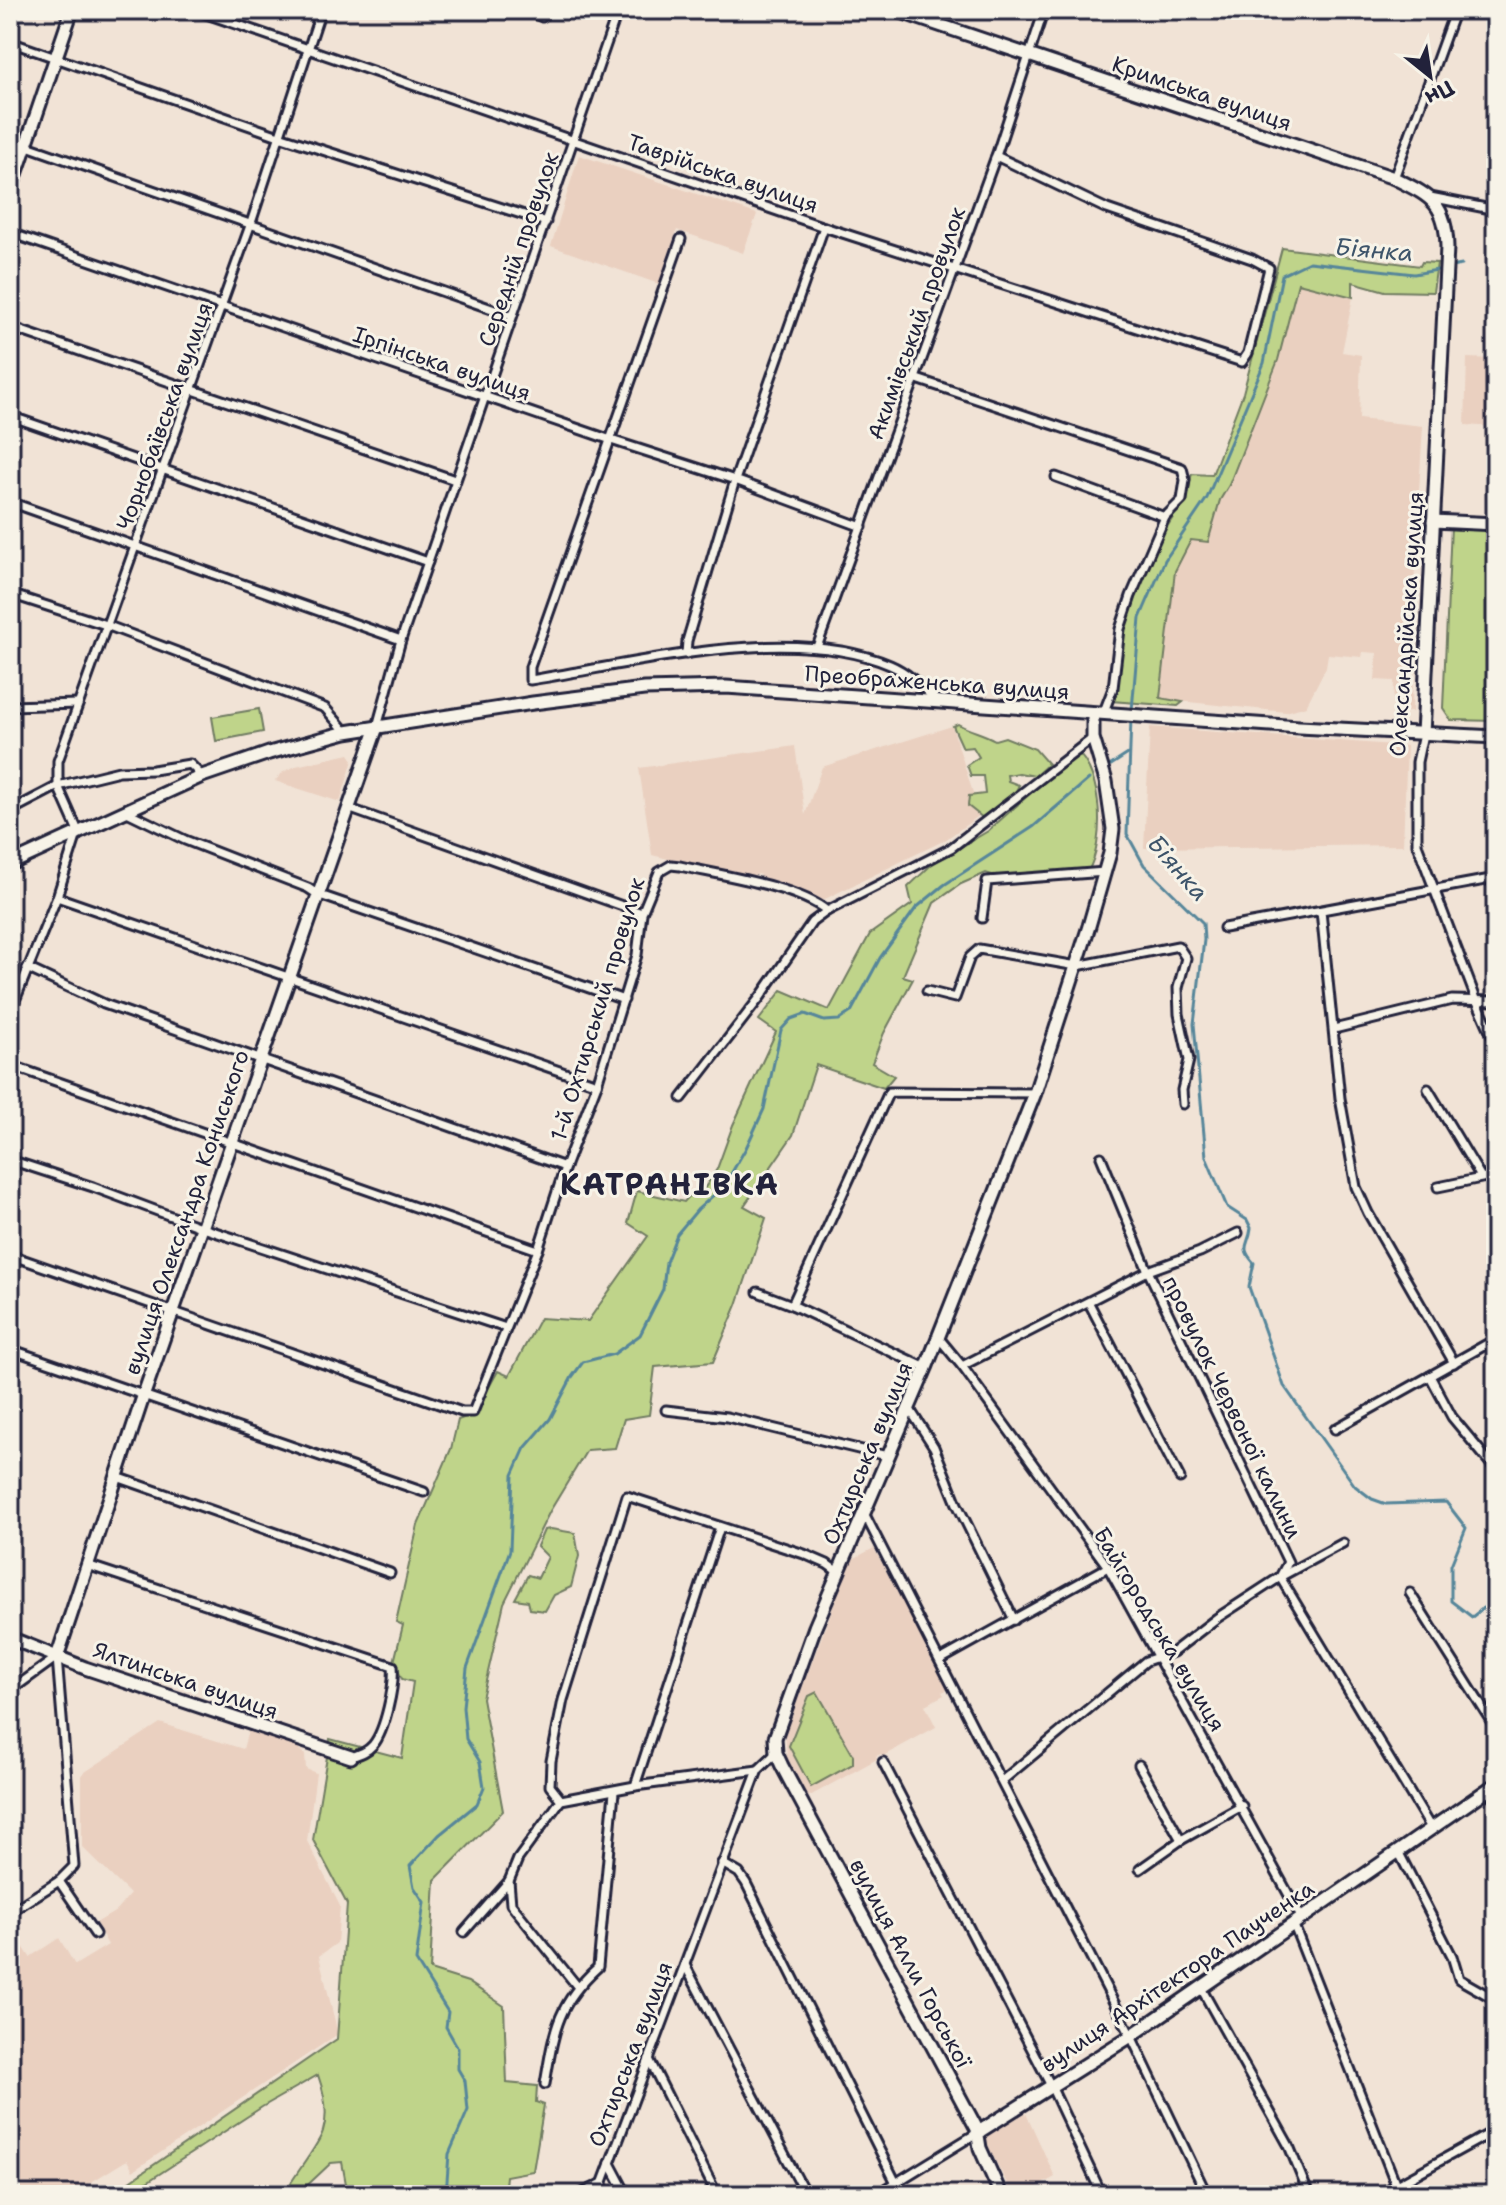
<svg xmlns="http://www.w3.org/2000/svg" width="1506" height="2205" font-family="'Shantell Sans',sans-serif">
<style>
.built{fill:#ead0c0}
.green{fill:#bfd48a;stroke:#707b62;stroke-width:2}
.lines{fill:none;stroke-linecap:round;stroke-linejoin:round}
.stream{stroke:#57869a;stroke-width:3}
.street-casing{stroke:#22223b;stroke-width:13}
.secondary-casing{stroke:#22223b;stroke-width:17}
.street{stroke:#f7f3e8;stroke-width:7}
.secondary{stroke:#f7f3e8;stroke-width:11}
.labels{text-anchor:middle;stroke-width:6;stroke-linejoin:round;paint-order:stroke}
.street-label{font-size:22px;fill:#22223b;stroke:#f7f3e8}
.water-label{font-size:24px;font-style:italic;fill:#3d546a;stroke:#f7f3e8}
.district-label{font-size:30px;font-weight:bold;letter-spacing:2px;fill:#22223b;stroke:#f7f3e8}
</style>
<rect width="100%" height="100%" fill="#f1e3d6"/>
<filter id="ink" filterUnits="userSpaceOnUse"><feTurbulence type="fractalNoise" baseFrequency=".0125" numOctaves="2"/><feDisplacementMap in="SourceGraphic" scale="16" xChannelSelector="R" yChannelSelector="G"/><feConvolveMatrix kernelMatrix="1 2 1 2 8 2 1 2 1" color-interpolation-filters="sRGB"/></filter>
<g filter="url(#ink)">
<g class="built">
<path d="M579,155L757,214L743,253L677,230L659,284L551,246Z"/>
<path d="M1298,283L1353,297L1342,352L1361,355L1359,419L1423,426L1415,556L1412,712L1393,711L1394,681L1375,680L1377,653L1363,652L1362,657L1328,654L1326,667L1306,706L1286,712L1159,699L1175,571L1191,540L1208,541L1220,500L1229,485L1278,360Z"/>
<path d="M1467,358L1496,359V427L1465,425Z"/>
<path d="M952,726L980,815L945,840L823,900L764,882L759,874L746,878L652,855L639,768L795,746L805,815L822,767Z"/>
<path d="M1150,727L1407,746L1403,845L1144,848Z"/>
<path d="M349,754L353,760L340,802L275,781L283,772L296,766Z"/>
<path d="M874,1548L949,1689L942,1692L944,1695L925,1705L936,1727L883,1756L881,1754L876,1756L877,1759L808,1797L787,1757L785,1733L851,1560Z"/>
<path d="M160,1723L243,1749L248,1731L296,1746L305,1755L306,1769L316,1773L307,1841L340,1906L337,1943L319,1956L338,2034L133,2171L127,2160L70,2195H10V1927L30,1957L59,1938L75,1965L108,1945L96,1923L116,1911L130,1894L82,1847V1774Z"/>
<path d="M1026,2113L1055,2177L1022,2195H1013L985,2140L986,2135Z"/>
</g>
<g class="green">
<path d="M1282,248L1420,266L1422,262L1437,263L1433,292L1385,291L1353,282V297L1298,283L1278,360L1229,485L1220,500L1208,542L1191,540L1175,571L1160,698L1183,702L1178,706L1111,701L1115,689L1124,630L1149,556L1185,498L1192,474L1212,475L1243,393Z"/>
<path d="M1451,526L1492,528L1490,580H1496V721L1451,720L1443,708Z"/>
<path d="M259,709L263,732L216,741L212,717Z"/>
<path d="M958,724C970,731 983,733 995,740L1005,737L1035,749L1048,764L1035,776L1019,773L1007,775L1008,781L1019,785L1015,793L983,818L968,806L969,796L985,794L983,776H971L967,765L979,757L973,747L963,748L953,726Z"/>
<path d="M1077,752C1103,774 1105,843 1088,871L998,877L986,873L961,884L934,903L903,976L913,979L884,1033L872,1063L894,1076L884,1088L816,1065L793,1135L744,1206L766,1218L737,1305L713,1362L655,1367L649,1415L624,1419L615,1448L587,1450L550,1511L504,1603L482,1698L503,1811L435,1880L430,1970L468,1982L504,2006L507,2083L537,2086L536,2102L544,2105L533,2171L506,2176L504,2195H348L342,2162L331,2163L297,2195H288L286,2191C294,2176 320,2143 323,2131C329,2113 324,2092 318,2075L262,2107L144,2184L133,2195H110L337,2039L347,1904L313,1840L330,1739L402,1758L413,1682L402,1679L394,1662L403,1625L396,1622L418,1525L451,1449L458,1420L474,1414L498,1371L509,1376L540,1318L588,1321L648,1236L628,1223L637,1191L684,1202L694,1191L704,1189L717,1169L733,1125L776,1032L759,1020L782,990L829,1010L870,934L912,904L908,887L931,865L988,831Z"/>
<path d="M551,1529L575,1533L579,1556L571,1587L554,1595L545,1611L530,1609L528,1601L515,1599L528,1575L538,1578L548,1557L537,1546L544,1530Z"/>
<path d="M817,1692L853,1755V1764L811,1787L789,1746L809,1696Z"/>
</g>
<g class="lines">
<g class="stream">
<path d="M1451,267L1462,265"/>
<path d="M1132,710L1140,618L1165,560L1207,498L1264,363L1282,275L1309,262L1414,274L1443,269"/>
<path d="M1131,718L1127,834L1144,865L1203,923L1204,940L1194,1024L1206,1157L1227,1207L1247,1220L1251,1228C1249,1246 1239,1246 1254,1263L1249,1287L1284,1386L1355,1486L1372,1499L1386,1504L1446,1502L1466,1528L1451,1565V1601L1472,1617L1496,1598"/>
<path d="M1111,765L1128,754"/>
<path d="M446,2195L449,2154L468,2110L465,2081L458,2069V2048L446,2027L448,2012L416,1961L424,1902L414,1887L410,1866L439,1835L477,1804L484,1787L480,1762L466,1739L463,1707L467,1668L510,1550L513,1475L525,1448L550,1419L572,1377L583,1362L614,1354L640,1335L663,1289L666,1262L677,1234L698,1209L724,1186L746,1148L764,1109L781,1030L791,1019L805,1014L824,1021L839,1020L851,1012L880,958L916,908L944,885L1033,827L1089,779"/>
</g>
<g class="street-casing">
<g id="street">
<path d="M195,10L824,227L1242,362L1248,353L1269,268L1252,259L1107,209L996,156"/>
<path d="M525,10L542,17"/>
<path d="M10,42L279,136L546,222"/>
<path d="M10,140L512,316"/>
<path d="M1394,178L1455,10"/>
<path d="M1430,197L1496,210"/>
<path d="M10,233L611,440L735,480L862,527"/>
<path d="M681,239L530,667V680C635,664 790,622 890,665C909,673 923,688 938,702"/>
<path d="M10,327L455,480"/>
<path d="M914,378L1182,468L1185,480L1182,500L1165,517L1131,596L1120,629L1113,688L1103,714"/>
<path d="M10,416L428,562"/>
<path d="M1056,477L1165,517"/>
<path d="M10,502L401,640"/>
<path d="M10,594L106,625L325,708L346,732"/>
<path d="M817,647L996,156L1044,10"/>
<path d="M686,654L687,641L735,480L824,227"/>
<path d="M10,706L78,704"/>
<path d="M377,727L401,640L618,10"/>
<path d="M1423,734L1417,762V844L1476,999L1496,1044"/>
<path d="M348,808L642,913"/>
<path d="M10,811L58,786L119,771L153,770L190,764L202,776"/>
<path d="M125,811L185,840L308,888L317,894L624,1000"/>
<path d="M57,897L597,1084"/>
<path d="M1321,911L1340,1098L1356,1187L1368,1213L1454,1363"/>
<path d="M982,918L987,881L1105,872"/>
<path d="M1224,928L1496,878"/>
<path d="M27,968L104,1004L565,1167"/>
<path d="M927,991L955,998L970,957L979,949L1077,966L1178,946L1186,958L1178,988L1179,1014L1189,1060L1182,1090L1183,1104"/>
<path d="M10,1013L57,897L78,831L58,786V761L251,223L321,10"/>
<path d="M1334,1029L1452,1000L1496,1001"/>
<path d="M10,1065L538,1250"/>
<path d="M1428,1089L1481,1177"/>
<path d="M682,1098L761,996L812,922L827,911L951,848L1093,738"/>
<path d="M1101,1157L1148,1271L1288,1562L1280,1577L1431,1828"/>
<path d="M10,1160L93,1187L203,1228L506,1328"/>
<path d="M1438,1187L1496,1175"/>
<path d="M10,1255L462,1412H473L538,1250L565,1167L597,1084L637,955L642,913L659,872L671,865L680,866C720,875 797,886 827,911"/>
<path d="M758,1292L792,1305L926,1368"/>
<path d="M1089,1303L1180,1478"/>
<path d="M792,1305L889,1092L1035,1093"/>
<path d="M938,1337L962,1366L1108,1567L1301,1917"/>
<path d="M10,1349L424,1492"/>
<path d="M962,1366L1148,1271L1200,1252L1238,1233"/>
<path d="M1430,1376L1452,1417L1496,1470"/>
<path d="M909,1408L934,1447L957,1504L1014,1620"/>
<path d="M666,1410L727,1417L887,1456"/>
<path d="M1335,1429L1496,1339"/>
<path d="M117,1477L390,1573"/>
<path d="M863,1511L1131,2036L1207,2195"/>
<path d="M87,1565L393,1666C395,1685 385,1731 373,1745C367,1752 360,1754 351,1757"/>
<path d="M1410,1593L1496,1729"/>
<path d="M940,1660L1108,1567"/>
<path d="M10,1691L57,1657L74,1866L59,1881L10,1912"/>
<path d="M883,1762L1051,2086L1102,2195"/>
<path d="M1139,1765L1181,1840"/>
<path d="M1003,1780L1146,1661L1173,1652L1217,1618L1280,1577L1343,1543"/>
<path d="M635,1786L720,1527"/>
<path d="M1488,1790L1496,1802"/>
<path d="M561,1800L635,1786L758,1770"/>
<path d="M1398,1851L1452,1956L1459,1979L1496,2000"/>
<path d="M722,1863L739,1873L746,1883L896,2183L897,2195"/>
<path d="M1140,1869L1181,1840L1242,1806"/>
<path d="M59,1881L95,1934"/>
<path d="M509,1881L511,1904L577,1986"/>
<path d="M1293,1923L1400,2195"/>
<path d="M464,1932L509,1881L518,1859L561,1800L550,1786L551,1761L563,1700L627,1496L804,1554L827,1564L838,1572"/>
<path d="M685,1965L806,2195"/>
<path d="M1201,1988L1289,2146L1309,2195"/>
<path d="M649,2059L717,2195"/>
<path d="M545,2084C554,2031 557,2004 598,1967L614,1792"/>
<path d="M610,2163L627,2195"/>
<path d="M578,2195L603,2183"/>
<path d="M598,2195L758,1770L776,1753"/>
<path d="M876,2195L977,2133"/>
<path d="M1378,2195L1496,2130"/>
</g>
</g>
<g class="secondary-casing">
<g id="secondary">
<path d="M895,10L1394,178C1430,196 1446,202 1447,247L1423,734"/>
<path d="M10,192L72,10"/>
<path d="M1433,521L1496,524"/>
<path d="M10,864L202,776L269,753L346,732L533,703L644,689L726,687L1299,727L1496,737"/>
<path d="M10,1638L85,1668L351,1757"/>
<path d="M57,1657L144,1394L377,727"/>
<path d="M977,2133L1131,2036L1496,1784"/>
<path d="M1001,2195L980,2148L977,2129L782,1766L776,1753L775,1738L815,1627L926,1368L1035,1093L1089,926L1110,853L1113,829L1106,781L1093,738V714"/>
</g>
</g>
<use href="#street" class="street"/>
<use href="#secondary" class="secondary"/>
</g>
</g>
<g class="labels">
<g class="street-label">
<text transform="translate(1202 93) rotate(19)" y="8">Кримська вулиця</text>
<text transform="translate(723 173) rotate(19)" y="8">Таврійська вулиця</text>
<text transform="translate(518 249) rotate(-71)" y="8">Середній провулок</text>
<text transform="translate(916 323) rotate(-70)" y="8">Акимівський провулок</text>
<text transform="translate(442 363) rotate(19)" y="8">Ірпінська вулиця</text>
<text transform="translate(164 416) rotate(-70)" y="8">Чорнобаївська вулиця</text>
<text transform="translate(1406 624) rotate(-86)" y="8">Олександрійська вулиця</text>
<text transform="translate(937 682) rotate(4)" y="8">Преображенська вулиця</text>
<text transform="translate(597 1009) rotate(-73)" y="8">1-й Охтирський провулок</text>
<text transform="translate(186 1212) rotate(-71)" y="8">вулиця Олександра Кониського</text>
<text transform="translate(1233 1407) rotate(64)" y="8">провулок Червоної калини</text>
<text transform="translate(867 1453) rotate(-67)" y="8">Охтирська вулиця</text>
<text transform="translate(1160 1629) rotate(59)" y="8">Байгородська вулиця</text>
<text transform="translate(186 1680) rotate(19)" y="8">Ялтинська вулиця</text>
<text transform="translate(911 1963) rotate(62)" y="8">вулиця Алли Горської</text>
<text transform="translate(1177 1976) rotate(-34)" y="8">вулиця Архітектора Паученка</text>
<text transform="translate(630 2054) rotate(-69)" y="8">Охтирська вулиця</text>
</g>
<g class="water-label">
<text transform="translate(1374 250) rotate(5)" y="8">Біянка</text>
<text transform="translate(1178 868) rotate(49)" y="8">Біянка</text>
</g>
<g class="district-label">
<text x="670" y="1195">КАТРАНІВКА</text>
</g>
</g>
<rect width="1506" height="2205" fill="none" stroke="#f7f3e8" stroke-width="40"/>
<rect x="20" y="20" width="1466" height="2165" fill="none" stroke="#22223b" stroke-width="3" filter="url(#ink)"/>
<g transform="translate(1430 76) rotate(150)" stroke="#f7f3e8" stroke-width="6" paint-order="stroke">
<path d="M0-6L14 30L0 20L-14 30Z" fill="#22223b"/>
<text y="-12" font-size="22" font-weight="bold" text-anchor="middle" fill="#22223b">Пн</text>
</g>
</svg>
